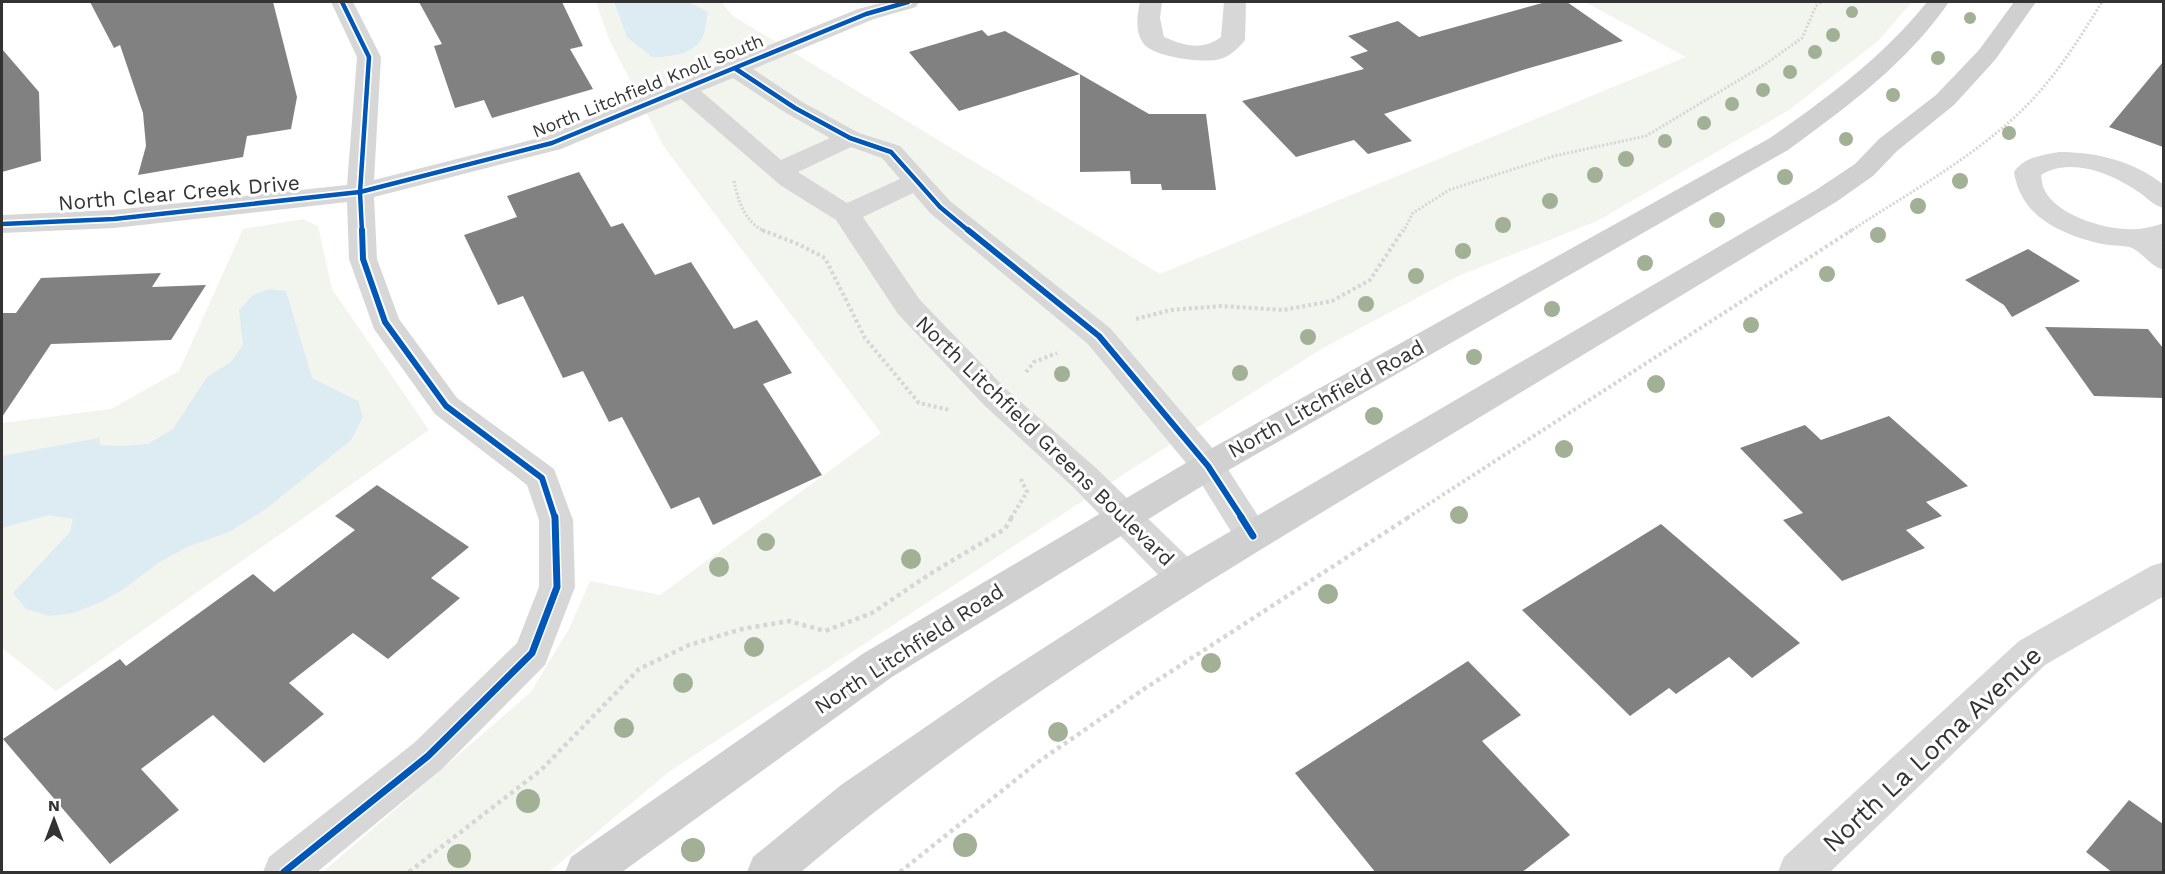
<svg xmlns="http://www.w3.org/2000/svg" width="2165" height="874" font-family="'Work Sans',sans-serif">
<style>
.green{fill:#f1f5ed}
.water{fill:#ddebf3}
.building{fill:#818181}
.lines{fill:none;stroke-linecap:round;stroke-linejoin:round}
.path-far2{stroke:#d6d6d6;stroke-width:3;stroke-dasharray:2 2;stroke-linecap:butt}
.path-far1{stroke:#d6d6d6;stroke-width:4;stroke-dasharray:3 3;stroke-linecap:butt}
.path{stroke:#d6d6d6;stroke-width:4.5;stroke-dasharray:4 4;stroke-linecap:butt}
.street{fill:#d7d7d7;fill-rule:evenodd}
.secondary{fill:#d0d0d0;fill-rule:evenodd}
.cycleway-far2-casing{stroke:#fff;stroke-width:8}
.cycleway-far1-casing{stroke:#fff;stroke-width:10}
.cycleway-casing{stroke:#fff;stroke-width:10}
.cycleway-far2{stroke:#0057b8;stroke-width:4.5}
.cycleway-far1{stroke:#0057b8;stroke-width:6}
.cycleway{stroke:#0057b8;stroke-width:7}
.tree{fill:#a2b095}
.labels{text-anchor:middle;stroke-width:6;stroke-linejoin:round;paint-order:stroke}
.far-street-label{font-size:18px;fill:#333;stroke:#fff}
.street-label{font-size:21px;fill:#333;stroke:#fff}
.near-street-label{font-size:26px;fill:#333;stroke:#fff}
</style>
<rect width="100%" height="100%" fill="#fff"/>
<g class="green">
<path d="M596,2H721L733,16L1160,274L1686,57L1585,2H1912L1878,41L1789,110L1597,221L1458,276L1323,348L1130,470L670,771L549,872H323L531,692L569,629L590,581L660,595L881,433L664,147L609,39Z"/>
<path d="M303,219L318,226L332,289L429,430L56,691L2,648V423L111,409L179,371L243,229Z"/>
</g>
<g class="water">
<path d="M614,2H691L692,4L708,12C706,20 706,29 703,36C695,55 669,57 652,57L627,37Z"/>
<path d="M269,289L286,291L312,378L358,401L363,417L351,440L266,509L229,532L187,547L158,563L124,589L101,602L73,613L49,616L26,609L13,593L70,532L73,519L49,515L2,528V456L99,438L100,445L121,446L148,444L173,429L207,377L231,362L243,345L239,310L253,295Z"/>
</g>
<g class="building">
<path d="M90,2H273L297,97L291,129L247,136L243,157L138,175L146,146L143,113L120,45L114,48Z"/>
<path d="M419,2H562L583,46L570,49L593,89L492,118L484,100L455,108L434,46L442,44Z"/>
<path d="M1546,2H1567L1623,41L1526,69L1384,114L1412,141L1368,154L1354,140L1296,157L1242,101L1364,69L1350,57L1368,51L1348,36L1398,21L1419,37Z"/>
<path d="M982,30L988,36L1005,31L1149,114H1206L1216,190H1162L1161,184H1131L1130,171L1080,172V74L959,111L909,52Z"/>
<path d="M2,49L39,92L41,161L2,172Z"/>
<path d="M2163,62V147L2109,127Z"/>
<path d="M579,172L611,227L623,223L655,275L691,262L734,329L757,320L792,373L763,384L822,475L713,525L699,497L671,509L622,417L609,422L583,371L563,378L523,296L498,305L464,235L517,217L507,196Z"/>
<path d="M2028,249L2080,281L2012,317L2004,305L1965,280Z"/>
<path d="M161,273L152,287L206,285L171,340L51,344L2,417V313H16L41,278Z"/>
<path d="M2045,327L2148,329L2163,348V398L2094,396Z"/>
<path d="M1889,416L1968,486L1926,502L1942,516L1906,530L1925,548L1842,581L1783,520L1803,513L1740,448L1805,425L1821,440Z"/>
<path d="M377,485L469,547L431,578L460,598L388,659L353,633L289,683L324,714L264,763L213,715L141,769L179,810L110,864L3,739L120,659L126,666L253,574L274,592L355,530L335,516Z"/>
<path d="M1661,524L1800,643L1752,678L1729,657L1676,694L1669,688L1630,716L1522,610Z"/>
<path d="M1468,661L1521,715L1482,741L1570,835L1521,873H1376L1295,773Z"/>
<path d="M2129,800L2163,824V873H2113L2086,852Z"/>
</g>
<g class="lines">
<g class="path-far2">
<path d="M734,181C738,201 745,223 766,232"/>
<path d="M1403,232L1413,213L1449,190L1554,156L1646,136L1764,65L1802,38L1816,6L1821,2"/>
<path d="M1849,232C1911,191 1981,154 2032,100C2060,70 2081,36 2102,2"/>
</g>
<g class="path-far1">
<path d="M762,230L798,244L825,258L865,338L919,403L950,410"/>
<path d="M1136,319L1171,310L1222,306L1283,310L1332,301L1370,280L1403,230"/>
<path d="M1026,372L1034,362L1057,353"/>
<path d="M1011,518L1027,492L1020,477"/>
<path d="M1407,518L1852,230"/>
</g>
<g class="path">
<path d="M409,872L541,770L639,669L689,645L742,629L789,621L825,631L872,613L933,572L1005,529L1012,517"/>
<path d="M900,872L1038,762L1144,689L1409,517"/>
</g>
<g class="street">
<path d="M331,2H353L381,57L374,180L543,137L858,9L885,2H919L916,7L874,19L753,69L804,103L859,133L900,146L950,201L1110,328L1220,457L1271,536L1266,546L1253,550L1240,546L1196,475L1088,344L930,213L913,193L863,217L920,300L1006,389L1096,468L1197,566L1202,577L1197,588L1184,592L1171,588L1072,486L984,405L898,314L836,220L780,185L681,99L561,149L374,197L377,259L399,319L457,398L554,469L573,520L575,587L545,665L442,769L317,872H263L269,857L414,743L517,643L539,587V520L527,485L435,414L374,329L349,259L347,202L114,228L2,233V215L114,210L347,185L357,57ZM733,78L786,113L830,138L781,160L701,91ZM851,147L882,158L900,179L847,203L798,172Z"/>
<path d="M1140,2H1162L1160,18L1164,37C1185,46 1202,51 1221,37L1224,2H1246L1245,40C1240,47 1231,55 1223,58C1208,65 1152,57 1143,43C1135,32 1137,15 1140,2Z"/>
<path d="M2059,152C2096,152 2134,161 2164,185V208C2152,205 2147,197 2137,191C2110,173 2071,157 2041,175C2042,179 2042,185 2044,189C2057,218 2117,234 2145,228C2151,227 2158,225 2164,223V242L2161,243L2164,245V270C2149,266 2141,250 2129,247C2121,245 2111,246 2102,244C2060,234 2021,217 2014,172C2024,157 2043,155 2059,152Z"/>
<path d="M2164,562V596L2045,665L1830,872H1778L1784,857L2019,641L2151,566Z"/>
</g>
<g class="secondary">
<path d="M1927,2H1949C1907,63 1847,107 1788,150L1220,475L892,677L622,872H565L571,857L864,653L1196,457L1770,138C1827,98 1883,57 1927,2Z"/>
<path d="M2014,2H2036L1995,60L1954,105L1897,151L1873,176L1836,202C1682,295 1528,388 1374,481C1176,600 977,723 801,872H747L753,857L841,785L997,678L1171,566L1816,190L1855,164L1879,139L1936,95L1979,50Z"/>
</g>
<g class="cycleway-far2-casing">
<g id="cycleway-far2">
<path d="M342,2L369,57L360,192L362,232"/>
<path d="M736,69L795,108L850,138L891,152L940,207L970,232"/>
<path d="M2,224L114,219L360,192L552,143L866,14L908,2"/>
</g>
</g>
<g class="cycleway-far1-casing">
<g id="cycleway-far1">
<path d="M362,230L363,259L385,322L446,406L542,478L555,518"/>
<path d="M968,230L1099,336L1208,466L1242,518"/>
</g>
</g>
<g class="cycleway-casing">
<g id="cycleway">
<path d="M1241,517L1253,536"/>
<path d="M284,872L428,756L532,653L557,587L555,517"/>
</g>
</g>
<use href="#cycleway-far2" class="cycleway-far2"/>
<use href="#cycleway-far1" class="cycleway-far1"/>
<use href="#cycleway" class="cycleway"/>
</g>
<g class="tree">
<circle cx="1852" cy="12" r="6"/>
<circle cx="1970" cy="18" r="6"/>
<circle cx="1833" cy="35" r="7"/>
<circle cx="1815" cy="52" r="7"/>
<circle cx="1938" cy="58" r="7"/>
<circle cx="1790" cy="72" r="7"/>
<circle cx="1763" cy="90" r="7"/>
<circle cx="1893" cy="95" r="7"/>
<circle cx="1732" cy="104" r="7"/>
<circle cx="1704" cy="123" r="7"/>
<circle cx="2009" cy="133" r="7"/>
<circle cx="1846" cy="139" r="7"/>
<circle cx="1665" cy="141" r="7"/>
<circle cx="1626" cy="159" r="8"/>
<circle cx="1595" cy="175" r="8"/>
<circle cx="1785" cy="177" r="8"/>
<circle cx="1960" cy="181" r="8"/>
<circle cx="1550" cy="201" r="8"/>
<circle cx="1918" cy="206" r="8"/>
<circle cx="1717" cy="220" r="8"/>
<circle cx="1503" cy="225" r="8"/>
<circle cx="1878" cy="235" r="8"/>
<circle cx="1463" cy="251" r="8"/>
<circle cx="1645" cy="263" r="8"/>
<circle cx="1827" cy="274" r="8"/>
<circle cx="1416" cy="276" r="8"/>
<circle cx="1366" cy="304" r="8"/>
<circle cx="1552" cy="309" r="8"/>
<circle cx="1751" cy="325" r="8"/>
<circle cx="1308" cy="337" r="8"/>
<circle cx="1474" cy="357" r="8"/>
<circle cx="1240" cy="373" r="8"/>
<circle cx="1062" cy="374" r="8"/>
<circle cx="1656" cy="384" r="9"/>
<circle cx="1374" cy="416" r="9"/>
<circle cx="1564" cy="449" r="9"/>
<circle cx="1459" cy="515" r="9"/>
<circle cx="766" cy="542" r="9"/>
<circle cx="911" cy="559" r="10"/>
<circle cx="719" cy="567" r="10"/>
<circle cx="1328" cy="594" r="10"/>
<circle cx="754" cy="647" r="10"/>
<circle cx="1211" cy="663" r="10"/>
<circle cx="683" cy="683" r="10"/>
<circle cx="624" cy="728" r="10"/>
<circle cx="1058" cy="732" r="10"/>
<circle cx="528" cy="801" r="12"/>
<circle cx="965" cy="845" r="12"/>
<circle cx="693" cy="850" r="12"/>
<circle cx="459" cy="856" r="12"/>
</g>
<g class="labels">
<g class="far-street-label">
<text transform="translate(648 86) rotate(-22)" y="6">North Litchfield Knoll South</text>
</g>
<g class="street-label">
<text transform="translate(179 193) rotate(-5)" y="7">North Clear Creek Drive</text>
<text transform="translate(1326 399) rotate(-29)" y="7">North Litchfield Road</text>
<text transform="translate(1045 441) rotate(44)" y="7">North Litchfield Greens Boulevard</text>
<text transform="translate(909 649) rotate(-33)" y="7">North Litchfield Road</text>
</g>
<g class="near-street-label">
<text transform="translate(1932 749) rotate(-43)" y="9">North La Loma Avenue</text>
</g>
</g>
<rect width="2165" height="874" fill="none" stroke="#333333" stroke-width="6"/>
<g transform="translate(54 820)" stroke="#ffffff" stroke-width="4.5" paint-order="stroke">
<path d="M0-4.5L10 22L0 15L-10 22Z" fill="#333333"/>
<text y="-9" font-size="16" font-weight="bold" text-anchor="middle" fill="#333333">N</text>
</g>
</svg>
